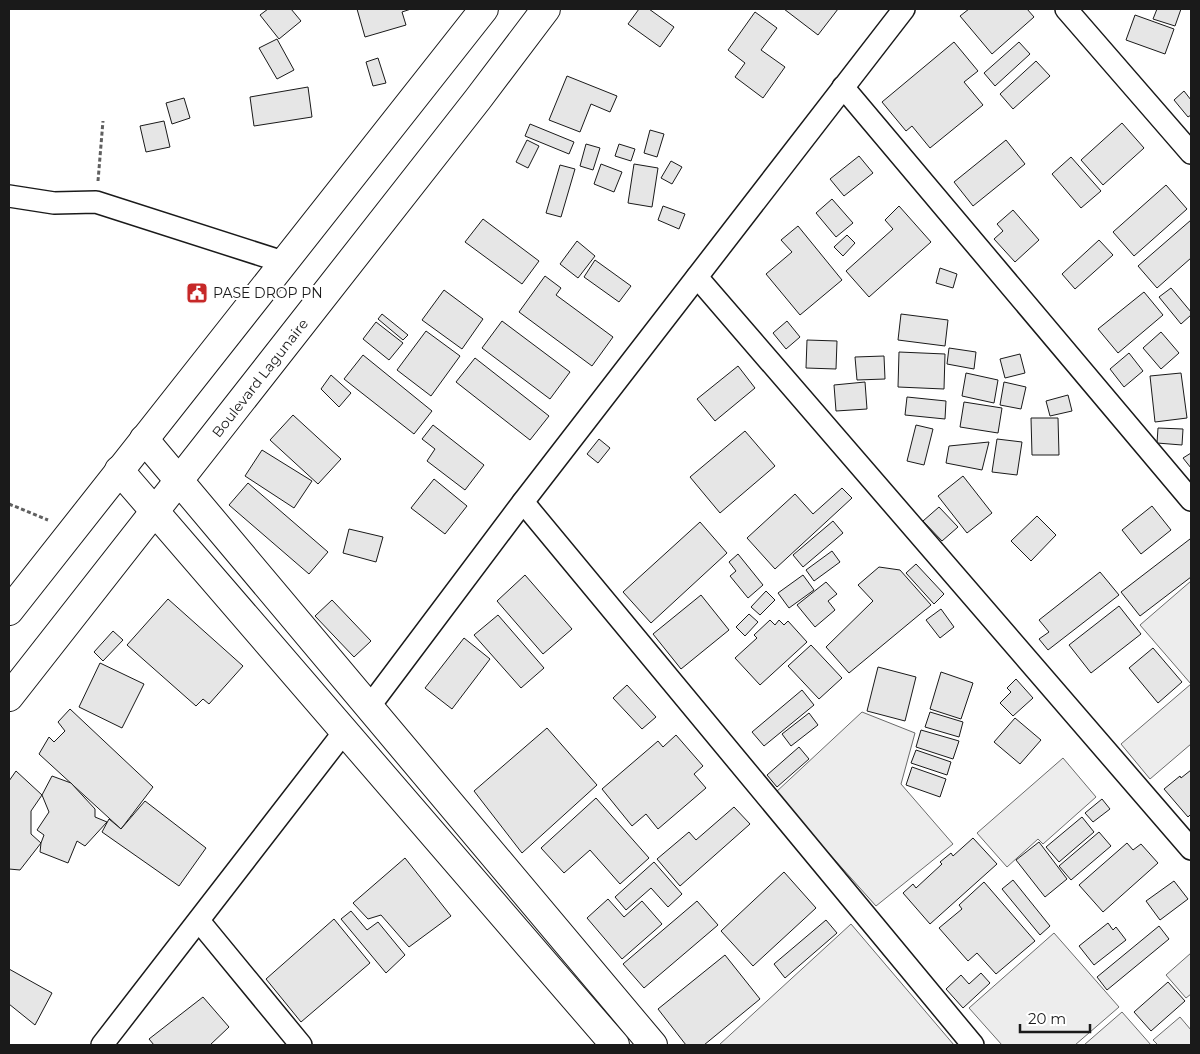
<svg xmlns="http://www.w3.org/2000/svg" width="1200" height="1054" font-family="Montserrat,sans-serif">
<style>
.built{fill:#ededed;stroke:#6a6a6a}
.building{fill:#e6e6e6;stroke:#1a1a1a}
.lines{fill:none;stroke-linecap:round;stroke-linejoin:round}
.street-casing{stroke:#1a1a1a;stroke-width:24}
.secondary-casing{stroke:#1a1a1a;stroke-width:30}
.path{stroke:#5f5f5f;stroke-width:3;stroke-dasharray:4 2.5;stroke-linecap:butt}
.street{stroke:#fff;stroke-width:21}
.secondary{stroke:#fff;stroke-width:28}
.labels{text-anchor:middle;stroke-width:4;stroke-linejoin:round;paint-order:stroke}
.poi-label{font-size:14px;fill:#1a1a1a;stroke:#fff;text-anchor:start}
.street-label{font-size:14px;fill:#1a1a1a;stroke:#fff}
</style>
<rect width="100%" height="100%" fill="#fff"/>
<g class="built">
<path d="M1191,581V744L1150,779L1121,744L1191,684L1140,625Z"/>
<path d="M862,712L915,733L901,784L953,844L876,906L775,793Z"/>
<path d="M1063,758L1096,797L1043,844L1038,839L1007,867L977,833Z"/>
<path d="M851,924L954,1045H719Z"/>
<path d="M1054,933L1119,1007L1075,1045H1002L969,1008Z"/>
<path d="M1191,953V994L1186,998L1166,975Z"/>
<path d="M1122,1012L1151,1045H1084Z"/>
<path d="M1180,1017L1191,1030V1045H1158L1153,1040Z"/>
</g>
<g class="building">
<path d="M268,9H291L301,21L279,39L260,15Z"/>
<path d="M357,9H411L402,12L406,25L365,37Z"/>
<path d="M639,9H649L674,27L660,47L628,24Z"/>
<path d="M784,9H838L818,35Z"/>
<path d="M969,9H1027L1034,17L992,54L960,16Z"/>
<path d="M1157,9H1181L1175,26L1153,19Z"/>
<path d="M755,12L777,28L761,50L785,67L763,98L735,77L745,63L728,50Z"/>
<path d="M1135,15L1174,29L1165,54L1126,40Z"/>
<path d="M277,39L294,70L277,79L259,48Z"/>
<path d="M954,42L978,71L964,82L983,105L930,148L912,126L906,131L882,102Z"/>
<path d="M1019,42L1030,54L995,86L984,73Z"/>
<path d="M378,58L386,83L373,86L366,62Z"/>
<path d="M1036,61L1050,76L1013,109L1000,94Z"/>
<path d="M567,76L617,96L610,112L591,104L580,132L549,120Z"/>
<path d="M308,87L312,117L254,126L250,97Z"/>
<path d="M1184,91L1191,100V115L1188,117L1174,100Z"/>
<path d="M184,98L190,118L172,124L166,103Z"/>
<path d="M164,121L170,147L146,152L140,126Z"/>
<path d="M1122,123L1144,148L1103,185L1081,160Z"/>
<path d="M530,124L574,142L569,154L525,136Z"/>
<path d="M650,130L664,134L657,157L644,153Z"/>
<path d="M527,140L539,146L528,168L516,162Z"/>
<path d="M1006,140L1025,164L973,206L954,182Z"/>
<path d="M586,144L600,148L593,170L580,166Z"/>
<path d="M619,144L635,149L631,161L615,156Z"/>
<path d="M859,156L873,173L844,196L830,179Z"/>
<path d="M1071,157L1101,191L1081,208L1052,174Z"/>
<path d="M671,161L682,167L672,184L661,178Z"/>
<path d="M601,164L622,172L614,192L594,184Z"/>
<path d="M634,164L658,168L652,207L628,203Z"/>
<path d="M560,165L575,169L561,217L546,213Z"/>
<path d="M1166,185L1187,209L1134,256L1113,232Z"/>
<path d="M832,199L853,223L836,237L816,213Z"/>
<path d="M663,206L685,214L679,229L658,220Z"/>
<path d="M899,206L931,242L869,297L846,271L893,229L885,220Z"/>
<path d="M1013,210L1039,240L1015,262L994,239L1003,231L997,224Z"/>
<path d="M483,219L539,261L522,284L465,242Z"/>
<path d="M1191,220V258L1157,288L1138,266Z"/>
<path d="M798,226L842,280L800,315L766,274L792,252L781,240Z"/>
<path d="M847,235L855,243L843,256L834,247Z"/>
<path d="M1099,240L1113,255L1075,289L1062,274Z"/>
<path d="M577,241L595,256L578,278L560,264Z"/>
<path d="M595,260L631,286L619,302L584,277Z"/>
<path d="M940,268L957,274L953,288L936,283Z"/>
<path d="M545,276L561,288L556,295L613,337L592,366L519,312Z"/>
<path d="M1171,288L1191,312V315L1181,324L1159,297Z"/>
<path d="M444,290L483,319L462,349L422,320Z"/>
<path d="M1144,292L1163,315L1118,353L1098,329Z"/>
<path d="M382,314L408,335L403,340L378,319Z"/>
<path d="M901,314L948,320L945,346L898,340Z"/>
<path d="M502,321L570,372L550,399L482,348Z"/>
<path d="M787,321L800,337L786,349L773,333Z"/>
<path d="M376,322L403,343L389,360L363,339Z"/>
<path d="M426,331L460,356L431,396L397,370Z"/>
<path d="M1161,332L1179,353L1161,369L1143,348Z"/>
<path d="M807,340L837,341L836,369L806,368Z"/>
<path d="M949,348L976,352L974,369L947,364Z"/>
<path d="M899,352L945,354L944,389L898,387Z"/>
<path d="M1129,353L1143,371L1124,387L1110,369Z"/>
<path d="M1020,354L1025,373L1005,378L1000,359Z"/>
<path d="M363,355L432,411L414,434L344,379Z"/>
<path d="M884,356L885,379L857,380L855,357Z"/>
<path d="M475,358L549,416L530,440L456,382Z"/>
<path d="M738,366L755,388L715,421L697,399Z"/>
<path d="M966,373L998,380L994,403L962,396Z"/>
<path d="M1181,373L1187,418L1155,422L1150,376Z"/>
<path d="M331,375L351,393L339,407L321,389Z"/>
<path d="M865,382L867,409L836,411L834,385Z"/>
<path d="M1004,382L1026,387L1021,409L1000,405Z"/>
<path d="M1068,395L1072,411L1050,416L1046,401Z"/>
<path d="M907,397L946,401L945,419L905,415Z"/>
<path d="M964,402L1002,408L998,433L960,427Z"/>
<path d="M293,415L341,459L318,484L270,440Z"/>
<path d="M1031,418H1058L1059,455H1032Z"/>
<path d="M433,425L484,465L465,490L427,461L435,449L422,439Z"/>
<path d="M916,425L933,429L924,465L907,461Z"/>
<path d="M1158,428L1183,429L1182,445L1157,443Z"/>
<path d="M745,431L775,466L720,513L690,477Z"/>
<path d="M599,439L610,448L598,463L587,454Z"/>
<path d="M997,439L1022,442L1017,475L992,472Z"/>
<path d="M989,442L982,470L946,463L949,446Z"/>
<path d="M262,450L312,481L294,508L245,476Z"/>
<path d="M1191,453V468L1183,458Z"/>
<path d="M963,476L992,513L967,533L938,496Z"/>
<path d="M434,479L467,506L445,534L411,508Z"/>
<path d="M248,483L328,552L309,574L229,505Z"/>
<path d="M842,488L852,498L775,569L747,538L795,494L813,514Z"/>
<path d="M1152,506L1171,530L1141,554L1122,530Z"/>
<path d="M939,507L958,527L942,541L923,521Z"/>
<path d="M1037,516L1056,535L1031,561L1011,541Z"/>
<path d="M833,521L843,533L803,567L793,555Z"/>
<path d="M700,522L727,553L651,623L623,592Z"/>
<path d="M349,529L383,537L376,562L343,553Z"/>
<path d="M1190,539L1191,541V577L1140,616L1121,592Z"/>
<path d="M832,551L840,562L814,581L806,570Z"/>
<path d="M738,554L763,585L748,598L730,576L736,571L729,562Z"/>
<path d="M916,564L944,594L934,604L906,573Z"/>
<path d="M879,567L900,570L931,605L849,673L826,647L873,601L858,585Z"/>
<path d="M1100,572L1119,595L1048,650L1039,639L1049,632L1039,620Z"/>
<path d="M525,575L572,629L543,654L497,601Z"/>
<path d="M803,575L814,590L789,608L778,593Z"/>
<path d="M826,582L837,594L828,601L835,610L815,627L797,605Z"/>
<path d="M766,591L775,600L760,615L751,607Z"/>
<path d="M701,595L729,630L681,669L653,634Z"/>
<path d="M168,599L243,666L209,704L203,699L196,706L127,645Z"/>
<path d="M332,600L371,641L354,657L315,616Z"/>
<path d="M1119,606L1141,634L1091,673L1069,645Z"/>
<path d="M941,609L954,627L940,638L926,620Z"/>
<path d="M749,614L758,622L745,636L736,627Z"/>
<path d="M498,615L544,668L521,688L474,635Z"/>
<path d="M770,620L775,625L779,620L784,625L788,621L807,642L760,685L735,658L757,638L754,635Z"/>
<path d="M113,631L123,640L103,661L94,652Z"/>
<path d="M464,638L490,659L452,709L425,688Z"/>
<path d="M811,645L842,678L819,699L788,666Z"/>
<path d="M1153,648L1182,682L1158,703L1129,668Z"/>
<path d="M100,663L144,684L122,728L79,707Z"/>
<path d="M878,667L916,677L905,721L867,711Z"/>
<path d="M941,672L973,683L961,719L930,709Z"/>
<path d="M1016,679L1033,698L1013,716L1000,703L1011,692L1007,688Z"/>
<path d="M627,685L656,717L642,729L613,698Z"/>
<path d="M802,690L814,705L764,746L752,732Z"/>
<path d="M70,709L153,787L121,829L39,754L49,737L54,742L65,731L58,722Z"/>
<path d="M930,712L963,722L959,737L925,727Z"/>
<path d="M809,713L818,725L791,746L782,734Z"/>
<path d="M1015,718L1041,740L1020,764L994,742Z"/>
<path d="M547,728L597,785L522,853L474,791Z"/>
<path d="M921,730L959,741L953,759L916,747Z"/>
<path d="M676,735L703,766L694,774L706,788L658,829L646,814L632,826L602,789L658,741L663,747Z"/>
<path d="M799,747L809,759L777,787L767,775Z"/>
<path d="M916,750L951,762L947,775L911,763Z"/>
<path d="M912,767L946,779L940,797L906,785Z"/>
<path d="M1191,770V814L1188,817L1164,789L1180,776L1181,778Z"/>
<path d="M16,771L42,795L31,811V834L41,843L20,870L9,869V781Z"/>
<path d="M52,776L71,783L95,809V817L107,822L85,846L77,841L68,863L40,852L41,843L44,835L37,830L49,812L42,795Z"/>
<path d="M596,798L649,858L620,884L590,850L564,873L541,848Z"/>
<path d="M1102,799L1110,809L1093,822L1085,813Z"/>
<path d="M145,801L206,848L179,886L102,832L109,819L121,829Z"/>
<path d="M734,807L750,824L680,886L657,859L689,832L696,840Z"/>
<path d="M1082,817L1094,832L1059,862L1046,847Z"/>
<path d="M1099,832L1111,846L1071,880L1059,866Z"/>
<path d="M973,838L997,864L930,924L903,893L913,884L916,888L942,864L940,862L951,853L953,856Z"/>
<path d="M1039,842L1067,879L1045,897L1016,860Z"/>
<path d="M1127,843L1133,850L1141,844L1158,863L1103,912L1079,885Z"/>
<path d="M405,858L451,916L409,947L381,915L368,919L353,903Z"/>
<path d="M654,862L682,894L668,907L651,888L626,910L615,897Z"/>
<path d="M784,872L816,908L753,966L721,931Z"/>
<path d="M1013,880L1050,926L1040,935L1002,889Z"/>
<path d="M1174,881L1188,899L1160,920L1146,901Z"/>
<path d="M984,882L1035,941L996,974L977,953L968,961L939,928L962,909L959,905Z"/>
<path d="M608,899L624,917L642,901L662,924L622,959L587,918Z"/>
<path d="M697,901L718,925L644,988L623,964Z"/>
<path d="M351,911L367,930L378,922L405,955L386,973L341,919Z"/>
<path d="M334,919L370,963L301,1022L266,979Z"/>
<path d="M826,920L837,933L785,978L774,964Z"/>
<path d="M1108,923L1113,930L1116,927L1126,940L1094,965L1079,946Z"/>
<path d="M1159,926L1169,939L1107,990L1097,977Z"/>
<path d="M725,955L760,999L704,1045H686L658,1009Z"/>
<path d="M9,969L52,993L35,1025L9,1004Z"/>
<path d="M981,973L990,983L963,1008L946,989L961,975L969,984Z"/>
<path d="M1168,982L1185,1001L1151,1031L1134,1012Z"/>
<path d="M203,997L229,1027L210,1045H154L149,1039Z"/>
</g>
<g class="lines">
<g class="street-casing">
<g id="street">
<path d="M1066,9L1191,153"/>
<path d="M843,87L1191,500"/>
<path d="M9,196L54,203L96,202L283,262"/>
<path d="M697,277L1191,849"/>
<path d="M523,502L973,1045"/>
<path d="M369,707L523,502L904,9"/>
<path d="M199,921L301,1045"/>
<path d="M102,1045L344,732"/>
</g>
</g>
<g class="secondary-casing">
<g id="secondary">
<path d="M144,439L653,1045"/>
<path d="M119,470L615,1045"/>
<path d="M9,611L484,9"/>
<path d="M9,697L478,99L546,9"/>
</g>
</g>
<g class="path">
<path d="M98,181L103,121"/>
<path d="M9,504L48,520"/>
</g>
<use href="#street" class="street"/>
<use href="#secondary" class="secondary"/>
</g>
<defs>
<g id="civic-square" transform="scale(1.125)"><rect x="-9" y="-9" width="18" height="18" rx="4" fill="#c62828" stroke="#fff"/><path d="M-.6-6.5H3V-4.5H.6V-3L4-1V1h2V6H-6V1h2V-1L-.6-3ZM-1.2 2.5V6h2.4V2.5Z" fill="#fff"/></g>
</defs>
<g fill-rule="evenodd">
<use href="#civic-square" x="197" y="293"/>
</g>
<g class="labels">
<g class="poi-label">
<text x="213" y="298">PASE DROP PN</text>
</g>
<g class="street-label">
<text transform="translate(260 378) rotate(-52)" y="5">Boulevard Lagunaire</text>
</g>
</g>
<rect width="1200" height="1054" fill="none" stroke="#1a1a1a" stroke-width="20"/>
<path d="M1020 1024v8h70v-8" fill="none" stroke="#1a1a1a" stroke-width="2.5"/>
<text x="1028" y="1024" font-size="15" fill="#1a1a1a" stroke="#ffffff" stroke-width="4" paint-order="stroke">20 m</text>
</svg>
